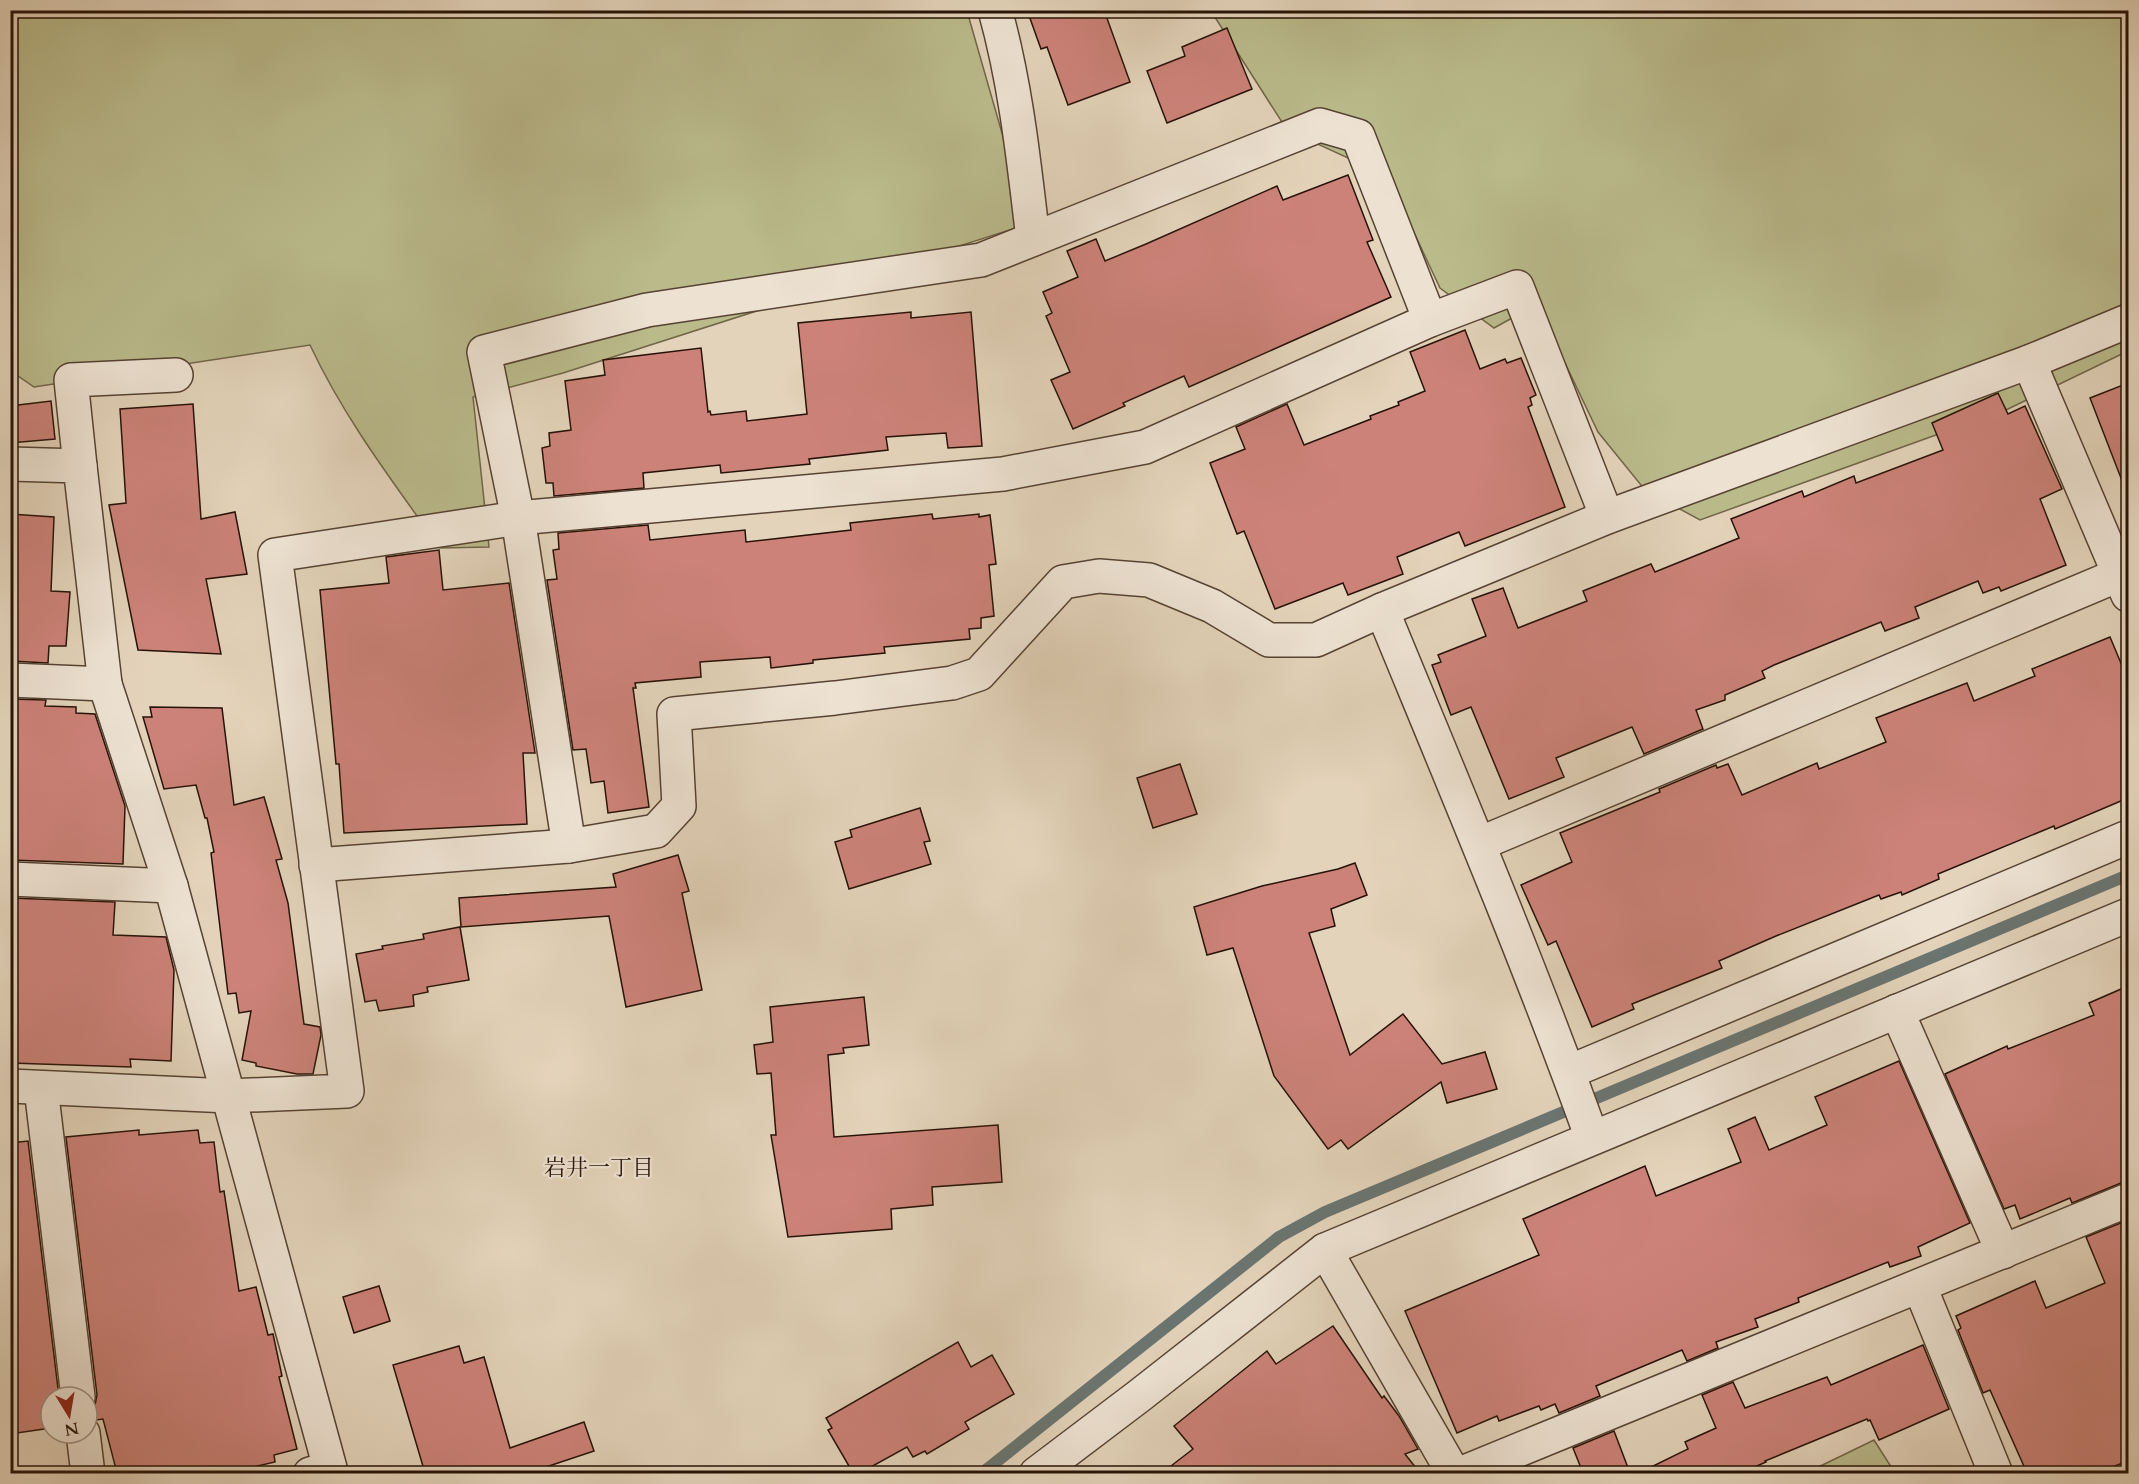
<svg xmlns="http://www.w3.org/2000/svg" width="2139" height="1484" font-family="Cardo,'Noto Serif JP',serif">
<style>
.green{fill:#baba8b;stroke:#706648;stroke-width:1.5}
.lines{fill:none;stroke-linecap:round;stroke-linejoin:round}
.stream{stroke:#6a7571;stroke-width:12}
.building{fill:#cc8279;stroke:#271306;stroke-width:1.5}
.minor-casing{stroke:#564333;stroke-width:36}
.minor{stroke:#ede2d2;stroke-width:33}
.labels{text-anchor:middle;stroke-width:4.5;stroke-linejoin:round;paint-order:stroke}
.neighbourhood-label{font-size:22px;fill:#271306;stroke:#ede2d2}
</style>
<rect width="100%" height="100%" fill="#e3d3ba"/>
<filter id="stains"><feTurbulence type="fractalNoise" baseFrequency=".00333" numOctaves="4"/><feColorMatrix values="0 0 0 0 .2 0 0 0 0 .09 0 0 0 0 .02 0 0 0 .5 -.17"/></filter>
<radialGradient id="worn" r=".72"><stop offset=".6" stop-color="#630" stop-opacity="0"/><stop offset="1" stop-color="#630" stop-opacity=".3"/></radialGradient>
<g class="green">
<path d="M10,11H967L1028,224L563,373L473,397L489,547L440,548C393,482 344,418 310,345L34,387L11,371Z"/>
<path d="M1211,11H2128V351L2008,409L1700,520L1645,490L1598,432L1553,338L1523,312L1494,328L1440,288L1408,220L1370,168L1287,130Z"/>
<path d="M1874,1440L1895,1473H1806Z"/>
</g>
<g class="lines">
<path class="stream" d="M981,1474L1279,1237L1325,1212L2128,875"/>
</g>
<g class="building">
<path d="M1027,10H1104L1130,82L1068,105L1047,47L1041,49Z"/>
<path d="M1227,28L1252,89L1167,123L1147,71L1185,56L1182,47Z"/>
<path d="M1348,175L1373,240L1367,242L1391,297L1189,387L1184,376L1123,403L1125,406L1073,429L1051,380L1070,372L1046,316L1052,313L1043,292L1078,277L1067,251L1096,239L1105,261L1146,244L1277,186L1283,200Z"/>
<path d="M911,312V318L971,312L982,446L948,448L946,433L886,437L888,450L809,459L810,464L721,473L720,465L643,473L644,488L554,496L553,483H546L542,448L550,446L549,433L571,430L565,381L605,375L603,360L701,348L708,412L710,411L711,415L746,411L747,421L807,414L798,323Z"/>
<path d="M1465,330L1480,369L1505,359L1507,363L1521,358L1536,395L1530,398L1532,405L1528,407L1565,507L1465,546L1459,532L1397,557L1403,574L1348,595L1343,583L1275,609L1244,531L1237,534L1210,463L1245,449L1236,427L1287,404L1304,445L1371,419L1370,416L1399,405L1398,402L1425,391L1410,352Z"/>
<path d="M2128,383V491H2126L2090,398Z"/>
<path d="M1998,393L2008,414L2025,406L2062,489L2040,499L2066,565L2001,591L1999,587L1983,593L1978,581L1915,607L1919,618L1885,631L1881,622L1774,665L1762,671L1765,678L1725,695V700L1696,710L1703,729L1644,754L1632,727L1556,758L1564,777L1509,799L1471,707L1451,715L1432,665L1441,662L1438,655L1486,636L1472,599L1503,588L1518,628L1587,601L1583,591L1651,564L1655,572L1739,538L1731,519L1802,491L1804,497L1854,476L1856,483L1943,450L1932,423Z"/>
<path d="M51,401L55,439L10,443V406Z"/>
<path d="M193,404L201,519L235,512L247,574L206,579L221,654L138,650L109,505L126,503L120,409Z"/>
<path d="M10,514L54,517L51,591L70,592L66,646H49L48,663L10,661V616L14,565H10Z"/>
<path d="M932,514L933,519L979,514V517L990,515L996,564L989,565L994,616L981,618V628L969,629L970,639L884,647L885,653L813,660V663L771,668L770,657L700,662L701,677L635,683L636,688H633L649,807L608,813L604,781L591,783L586,749L573,750L547,580L557,579L553,550L559,549L558,533L648,525L650,540L745,530L746,542L851,530L850,523Z"/>
<path d="M439,550L443,590L509,583L535,753H523L527,824L344,833L339,764H336L320,590L389,583L386,557Z"/>
<path d="M2110,637L2128,680V798L2055,829L2054,826L1938,874L1939,879L1902,895L1901,892L1881,899L1879,895L1776,936L1719,961L1722,968L1632,1004L1634,1009L1592,1027L1556,941L1548,945L1521,885L1572,862L1560,833L1660,792L1659,789L1716,765L1717,768L1728,764L1742,795L1817,763L1819,769L1886,742L1876,718L1967,683L1974,701L2035,676L2032,669Z"/>
<path d="M10,699L46,700L45,706L76,707V713L95,714L125,806L123,864L10,860Z"/>
<path d="M150,707L222,708L234,805L264,797L282,859L276,860L288,903L304,1024L320,1027L321,1035L313,1074H297L256,1066V1063L242,1060L251,1011L239,1013L236,993L228,994L211,853L214,852L207,818H205L196,785L164,789L143,717H152Z"/>
<path d="M1180,764L1197,814L1153,828L1137,778Z"/>
<path d="M920,808L930,841L924,842L931,864L849,889L835,842L852,837L850,830Z"/>
<path d="M678,855L689,891L682,893L702,990L626,1007L609,916L461,927L459,898L616,887L613,874Z"/>
<path d="M1355,863L1367,895L1331,909L1335,926L1309,933L1350,1055L1403,1014L1442,1064L1485,1052L1497,1089L1447,1103L1441,1082L1348,1149L1341,1140L1328,1149L1274,1076L1233,948L1207,955L1194,907L1262,886L1338,869Z"/>
<path d="M10,898L115,902L113,935L166,937L174,970L171,1061L130,1059L131,1067L10,1063Z"/>
<path d="M460,927L469,980L427,987L428,992L413,995L414,1006L379,1011L376,1000L365,1002L356,954L383,949L382,946L424,939L423,934Z"/>
<path d="M2128,986V1182L2121,1183L2072,1203L2070,1198L2020,1219L2015,1205L2004,1209L1945,1074L2007,1046L2008,1049L2094,1015L2089,1003Z"/>
<path d="M864,997L869,1045L843,1048L844,1053L828,1055L834,1137L998,1125L1002,1182L932,1187L933,1205L891,1209L892,1229L788,1237L771,1135H776L771,1073L757,1074L754,1045L773,1042L770,1007Z"/>
<path d="M1899,1061L1970,1223L1918,1247L1921,1256L1890,1267L1888,1262L1798,1298L1799,1302L1755,1319L1758,1327L1716,1342L1718,1348L1687,1361L1682,1350L1596,1386L1600,1396L1559,1413L1555,1404L1541,1410L1539,1406L1499,1421L1497,1416L1457,1433L1405,1311L1539,1255L1523,1219L1645,1166L1656,1196L1741,1162L1728,1129L1755,1117L1769,1150L1827,1125L1815,1097Z"/>
<path d="M139,1130V1135L198,1130L200,1143L214,1142L220,1192L224,1191L239,1291L256,1287L268,1335L273,1334L282,1376L279,1377L297,1449L274,1455L275,1462L226,1473H117L103,1419L96,1420L87,1415L95,1405L97,1395L66,1137Z"/>
<path d="M28,1141L59,1397H51V1428L10,1434V1143Z"/>
<path d="M2128,1220V1461L2115,1466L2118,1473H2027L1990,1390L1983,1393L1958,1330L1961,1328L1956,1316L2035,1281L2046,1308L2105,1283L2086,1237Z"/>
<path d="M379,1286L390,1321L354,1333L343,1297Z"/>
<path d="M1333,1326L1382,1398L1384,1396L1399,1416L1418,1449L1405,1454L1420,1473H1162L1193,1449L1174,1426L1267,1351L1276,1364Z"/>
<path d="M958,1342L971,1367L992,1355L1014,1394L965,1422L969,1429L927,1454L925,1451L913,1457L907,1447L860,1473H853L828,1430L832,1428L826,1418Z"/>
<path d="M1923,1345L1949,1409L1879,1440L1870,1420L1868,1421L1867,1419L1765,1461L1766,1462L1741,1473H1639L1688,1449L1685,1442L1716,1428L1702,1395L1733,1382L1745,1408L1827,1377L1831,1385Z"/>
<path d="M459,1346L464,1363L484,1357L510,1448L584,1422L594,1451L528,1473H425L393,1365Z"/>
<path d="M1614,1431L1630,1473H1583L1573,1448Z"/>
</g>
<g class="lines">
<g class="minor-casing">
<g id="minor">
<path d="M995,10C1016,85 1024,163 1033,239"/>
<path d="M2029,362L2128,595"/>
<path d="M10,464L80,466L105,684L171,886L330,1468L310,1474"/>
<path d="M80,466L71,380L176,375"/>
<path d="M1382,610C1454,785 1528,960 1592,1138"/>
<path d="M10,680L105,684"/>
<path d="M1479,844L2128,571"/>
<path d="M569,846L518,518L484,352L647,310L981,260L1320,125L1358,136L1430,320"/>
<path d="M316,865L569,846L656,831L679,806L674,714L835,698L952,683L979,674L1063,582L1099,576L1149,580L1212,606L1269,640H1316L1382,610L1607,517L2029,362L2128,321"/>
<path d="M10,879L171,886"/>
<path d="M1897,1011L2003,1252"/>
<path d="M1569,1072L2128,837"/>
<path d="M10,1086L229,1096L347,1091L275,555L518,518L1003,474L1145,447L1430,320L1517,287L1607,517"/>
<path d="M41,1088L78,1397"/>
<path d="M1325,1250L1454,1474"/>
<path d="M1920,1287L1996,1474"/>
<path d="M83,1433L88,1474"/>
<path d="M1036,1474L1139,1396L1325,1250L2128,915"/>
<path d="M1460,1474L2128,1200"/>
</g>
</g>
<use href="#minor" class="minor"/>
</g>
<g class="labels">
<g class="neighbourhood-label">
<text x="599" y="1175">岩井一丁目</text>
</g>
</g>
<rect width="2139" height="1484" fill="none" stroke="#e3d3ba" stroke-width="36"/>
<rect x="12" y="12" width="2115" height="1460" fill="none" stroke="#271306" stroke-width="3"/>
<rect x="18" y="18" width="2103" height="1448" fill="none" stroke="#271306" stroke-width="1.5"/>
<g transform="translate(69 1415) rotate(169)"><circle r="28" fill="#ede2d2" stroke="#9e8f80" stroke-width="1.5"/>
<path d="M0-4.5L10 22L0 15L-10 22Z" fill="#8f2418"/>
<text y="-9" font-size="16" font-weight="bold" text-anchor="middle" fill="#271306">N</text>
</g>
<rect width="100%" height="100%" filter="url(#stains)"/>
<rect width="100%" height="100%" fill="url(#worn)"/>
</svg>
